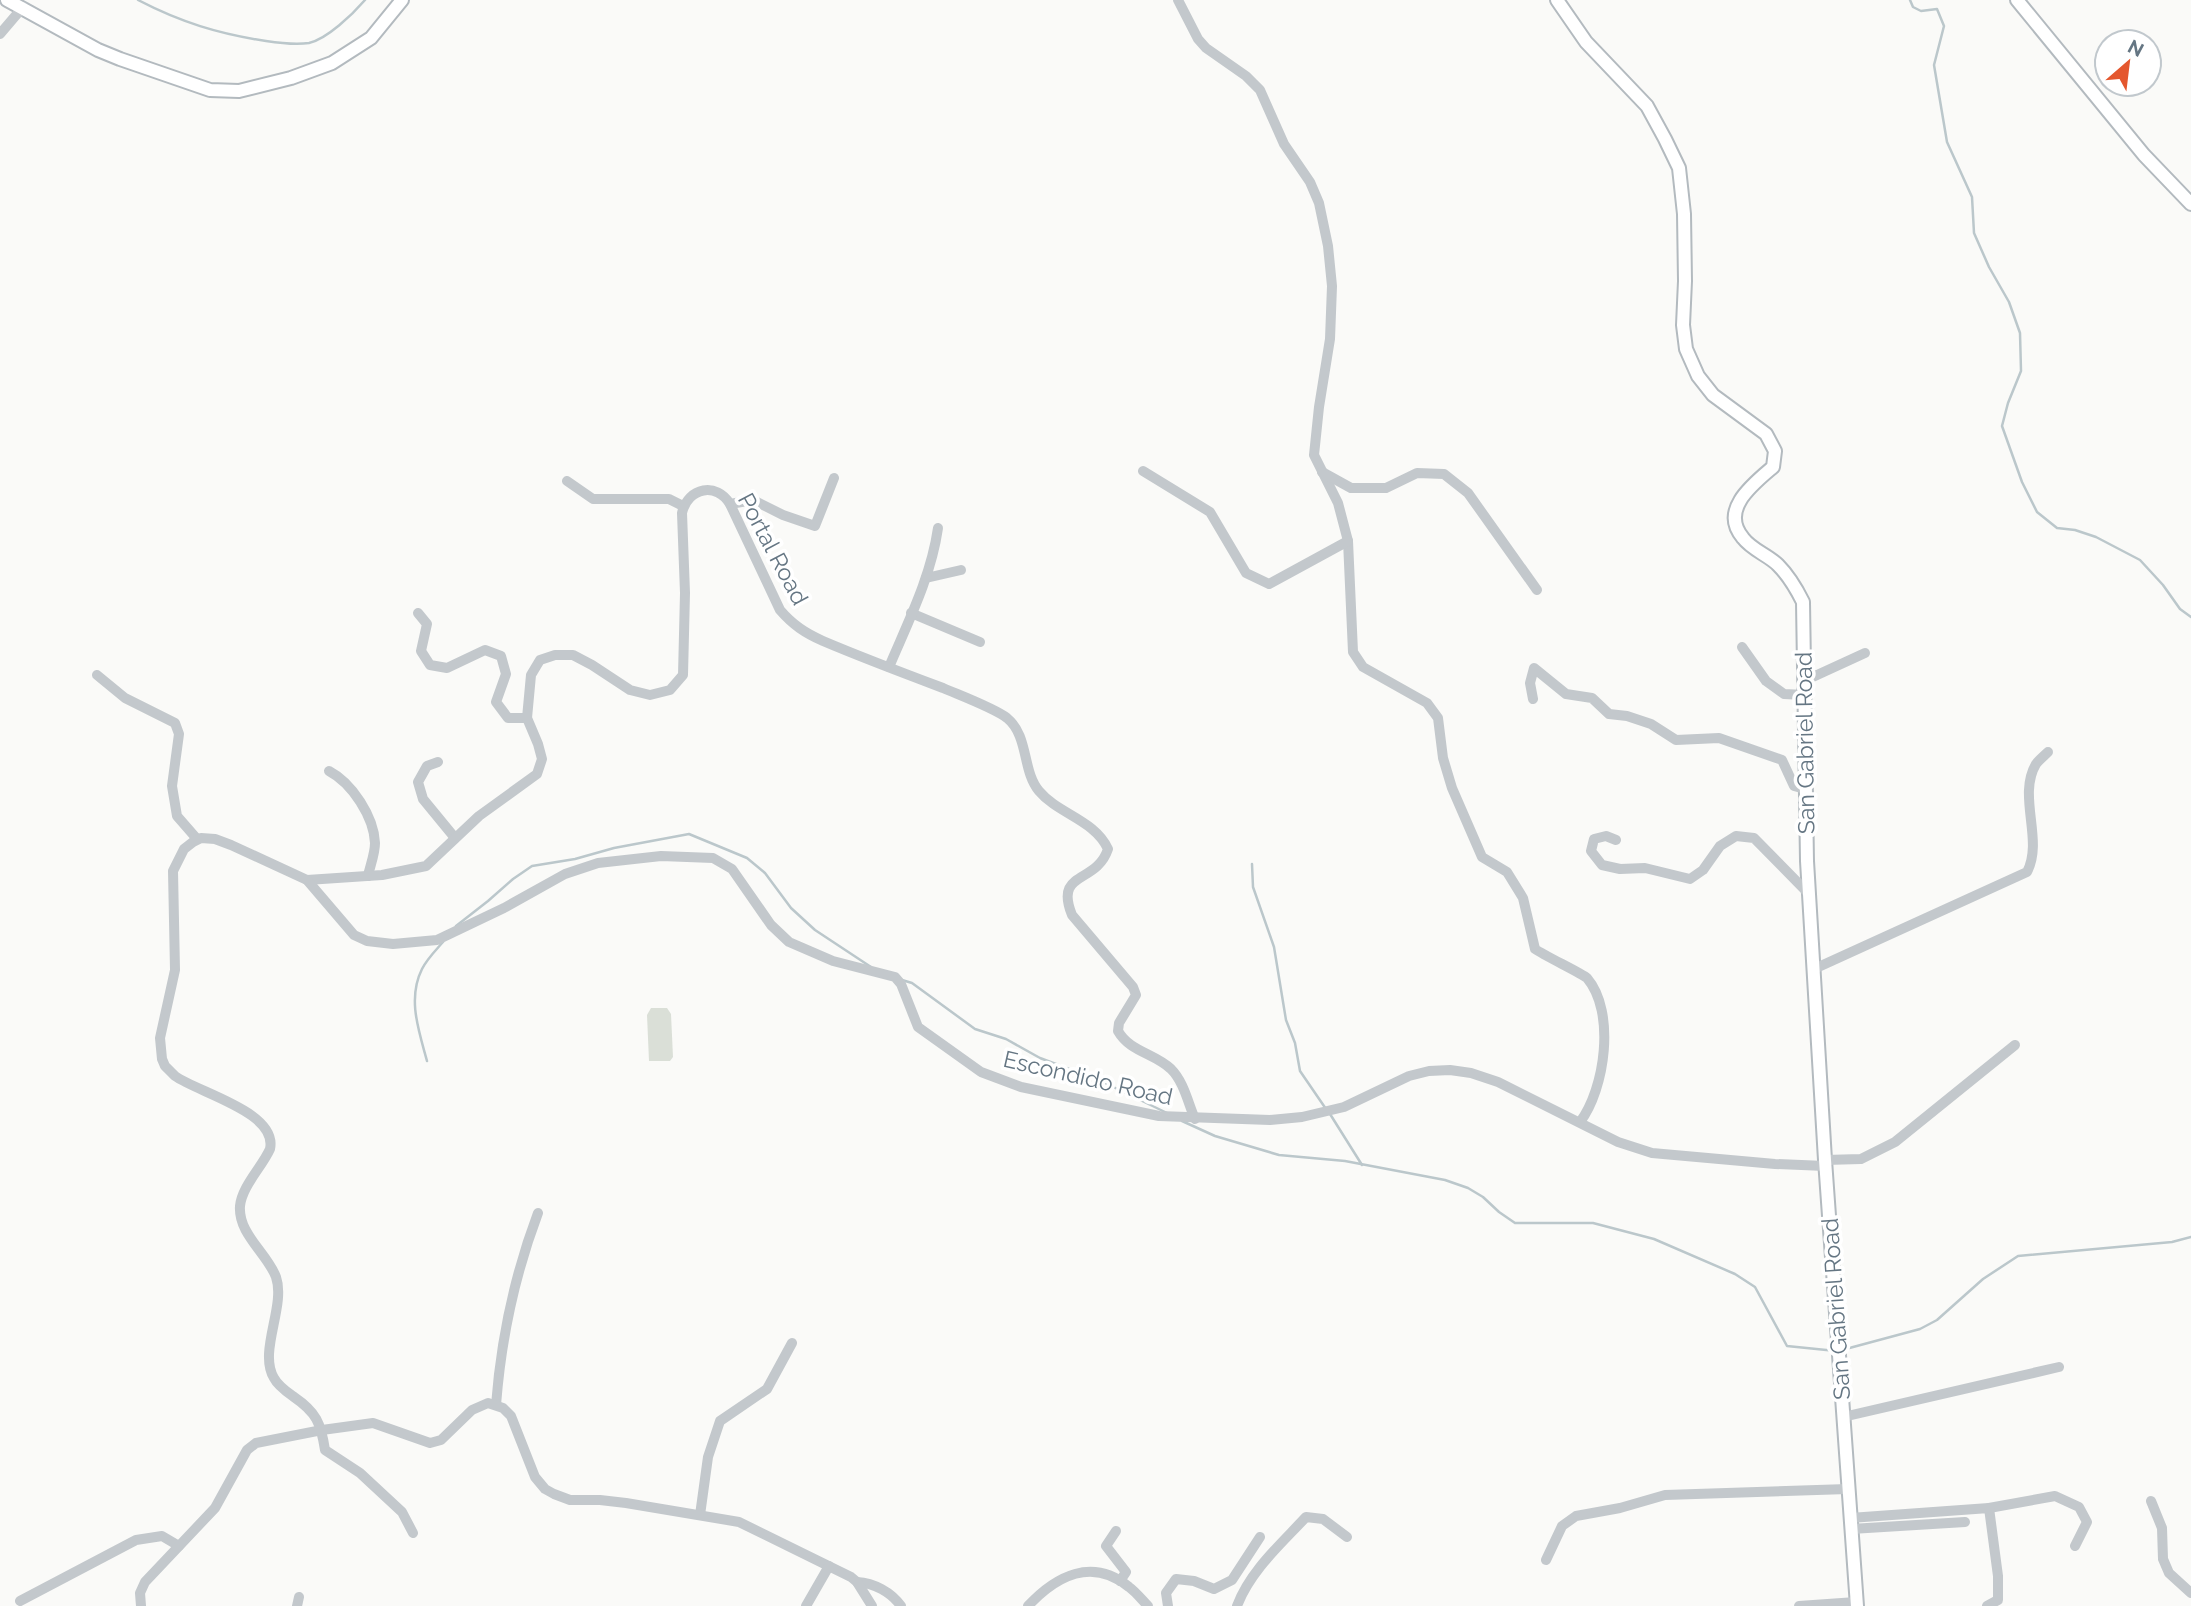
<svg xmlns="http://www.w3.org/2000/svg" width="2191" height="1606" font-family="Raleway,sans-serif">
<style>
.garden{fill:#dadfd7}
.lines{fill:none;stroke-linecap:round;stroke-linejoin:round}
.stream{stroke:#bbc7cb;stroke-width:2.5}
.secondary-casing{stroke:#b3babf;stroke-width:16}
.street{stroke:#c3c8cc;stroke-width:10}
.secondary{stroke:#fff;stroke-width:12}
.labels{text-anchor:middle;stroke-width:7;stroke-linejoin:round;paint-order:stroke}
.street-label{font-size:23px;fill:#657683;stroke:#fff}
</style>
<rect width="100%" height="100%" fill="#fafaf8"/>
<path class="garden" d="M651,1008H667L671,1014L673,1057L670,1061H649L647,1015Z"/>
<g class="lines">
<g class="stream">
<path d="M138,0C180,22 219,34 266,41C279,43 296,45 309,43C327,39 353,14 365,0"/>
<path d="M1910,0L1913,7L1921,11L1937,9L1944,26L1934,65L1947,142L1972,197L1974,233L1989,267L2009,302L2020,333L2021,371L2008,403L2002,426L2022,482L2037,512L2057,528L2075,530L2096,537L2140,560L2163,585L2180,609L2191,617"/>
<path d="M1252,864L1253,887L1274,947L1286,1020L1295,1043L1300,1071L1326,1109"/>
<path d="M456,926L488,901L513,879L532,866L575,859L614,848L689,834L747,858L765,873L791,908L815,930L871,967"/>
<path d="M902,980L912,983L975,1029L1006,1039L1040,1058L1101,1081L1167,1113"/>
<path d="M427,1061C419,1031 407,999 422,969C427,959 436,950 443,942"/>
<path d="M1330,1114L1362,1165"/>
<path d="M1182,1121L1215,1136L1279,1155L1345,1161L1445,1180L1468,1188L1483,1197L1499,1212L1515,1223H1593L1654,1239L1735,1274L1755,1287L1787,1346L1836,1351"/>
<path d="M1842,1350L1920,1329L1937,1320L1983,1279L2018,1256L2172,1242L2191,1237"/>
</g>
<g class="secondary-casing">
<g id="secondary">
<path d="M7,0L98,50L120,59L210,90L239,91L291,78L332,63L371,38L402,0"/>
<path d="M1557,0L1586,42L1647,106L1665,139L1679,168L1684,214L1685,281L1683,325L1686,349L1698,376L1713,395L1766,434L1775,451L1773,467C1753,484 1719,510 1743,538C1752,550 1768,555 1778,565C1789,576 1796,588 1803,602L1807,861L1825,1160L1857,1606"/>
<path d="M2017,0L2144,155L2191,204"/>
</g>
</g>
<g class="street">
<path d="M1178,0L1198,39L1206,48L1246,76L1260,90L1284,144L1310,182L1319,203L1328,246L1332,286L1330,339L1319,407L1314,455L1338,503L1348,541L1353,652L1363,667L1427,703L1438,718L1443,758L1452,788L1482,857L1507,872L1523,898L1535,949C1545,956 1581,973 1587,978C1616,1012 1605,1089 1580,1122"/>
<path d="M0,34L23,7"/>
<path d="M1143,471L1210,512L1246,573L1269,584L1348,541"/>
<path d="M1322,472L1351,488H1386L1417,473L1444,474L1468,493L1537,590"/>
<path d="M567,481L593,499H669L683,506"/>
<path d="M730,504L753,500L783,515L815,526L834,478"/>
<path d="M926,578L961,570"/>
<path d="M418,613L427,624L421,651L430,665L447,668L485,650L501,656L506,674L496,702L508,718H527"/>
<path d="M911,613L980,642"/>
<path d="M1742,647L1766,681L1784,694L1804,695"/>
<path d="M889,667C908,622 931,577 938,528"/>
<path d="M97,675L125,698L175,723L179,734L172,786L177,816L197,839"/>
<path d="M1804,681L1865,653"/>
<path d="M1533,699L1530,683L1534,668L1566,694L1592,698L1609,714L1627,716L1651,724L1676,740L1719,738L1782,760L1794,786L1805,789"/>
<path d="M438,762L427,766L418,782L423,799L455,838"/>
<path d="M329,771C352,783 374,817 375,843C375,854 370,866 368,876"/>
<path d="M1616,840L1606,836L1594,839L1591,851L1602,865L1620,869L1645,868L1690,879L1703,870L1720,846L1736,836L1754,838L1809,894"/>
<path d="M307,880L382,875L426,866L479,816L537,774L542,759L538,744L527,718L531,675L540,660L555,655H573L592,665L630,690L650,695L670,690L683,675L685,593L682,513C688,487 717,482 730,504L780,610C793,625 805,633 823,641C863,658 903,673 943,688C959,695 994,708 1007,718C1029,736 1022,771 1039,791C1058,814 1095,820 1108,849C1096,885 1054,870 1072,915L1133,987L1136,995L1119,1023L1118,1031C1130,1052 1154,1053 1171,1069C1184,1082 1188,1103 1195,1119"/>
<path d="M1814,969L2027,872C2044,840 2017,796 2036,764C2039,760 2044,756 2048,752"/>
<path d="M1825,1160L1861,1159L1895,1142L2015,1045"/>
<path d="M496,1405C501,1340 515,1274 538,1213"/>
<path d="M1843,1417L2059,1367"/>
<path d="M2151,1501L2162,1528L2163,1559L2169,1573L2191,1593"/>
<path d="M1989,1508L2055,1496L2079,1507L2087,1522L2075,1546"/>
<path d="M700,1515L708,1457L720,1421L767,1389L792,1343"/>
<path d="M1850,1518L1989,1508L1998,1576V1600L1987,1606"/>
<path d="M1851,1529L1965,1522"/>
<path d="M1116,1531L1106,1546L1126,1572L1120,1581"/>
<path d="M413,1533L402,1512L360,1473L325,1450C321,1423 316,1412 294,1397C287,1392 278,1386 274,1378C258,1352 286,1306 276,1277C267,1253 238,1234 240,1206C242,1186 262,1167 270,1149C278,1112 199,1093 175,1076L165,1066L162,1059L160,1038L175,970L173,871L184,849L193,842L201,838L215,839L231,845L307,880L354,935L367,941L393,944L437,940L504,908L565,874L598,863L661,856L713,858L732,869L771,925L789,942L833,961L895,977L901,984L918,1027L981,1072L1021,1087L1159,1116L1270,1120L1302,1117L1344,1107L1409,1076L1429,1071L1450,1070L1471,1073L1498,1082L1618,1142L1652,1153L1775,1164L1825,1166"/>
<path d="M1546,1560L1562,1526L1576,1516L1620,1508L1665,1495L1848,1489"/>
<path d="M857,1582C874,1583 891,1592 901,1606"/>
<path d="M20,1601L136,1540L162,1536L179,1546"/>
<path d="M141,1606L140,1593L145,1582L215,1508L247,1450L256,1443L322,1430L373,1423L430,1443L441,1440L472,1410L488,1403L503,1408L511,1416L535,1477L545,1489L554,1494L570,1500H600L626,1503L739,1522L851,1577L857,1582L872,1606"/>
<path d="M297,1606L299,1597"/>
<path d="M806,1606L829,1566"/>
<path d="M1028,1606C1056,1576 1092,1557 1129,1587C1136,1592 1142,1600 1148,1606"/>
<path d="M1168,1606L1166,1593L1176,1579L1194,1581L1214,1589L1232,1580L1260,1537"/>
<path d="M1237,1606C1250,1571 1281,1544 1306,1517L1323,1519L1347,1537"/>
<path d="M1799,1606L1856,1602"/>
</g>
<use href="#secondary" class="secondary"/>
</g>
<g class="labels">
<g class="street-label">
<text transform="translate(773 549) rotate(62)" y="8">Portal Road</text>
<text transform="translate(1805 743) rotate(-91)" y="8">San Gabriel Road</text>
<text transform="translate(1088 1078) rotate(13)" y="8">Escondido Road</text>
<text transform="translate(1836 1309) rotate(-94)" y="8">San Gabriel Road</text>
</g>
</g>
<g transform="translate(2128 63) rotate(28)"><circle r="33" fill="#ffffff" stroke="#c1c8cd" stroke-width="2"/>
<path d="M0-5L12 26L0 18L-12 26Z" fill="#e4572e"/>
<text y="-10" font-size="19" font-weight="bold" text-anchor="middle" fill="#657683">N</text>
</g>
</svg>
